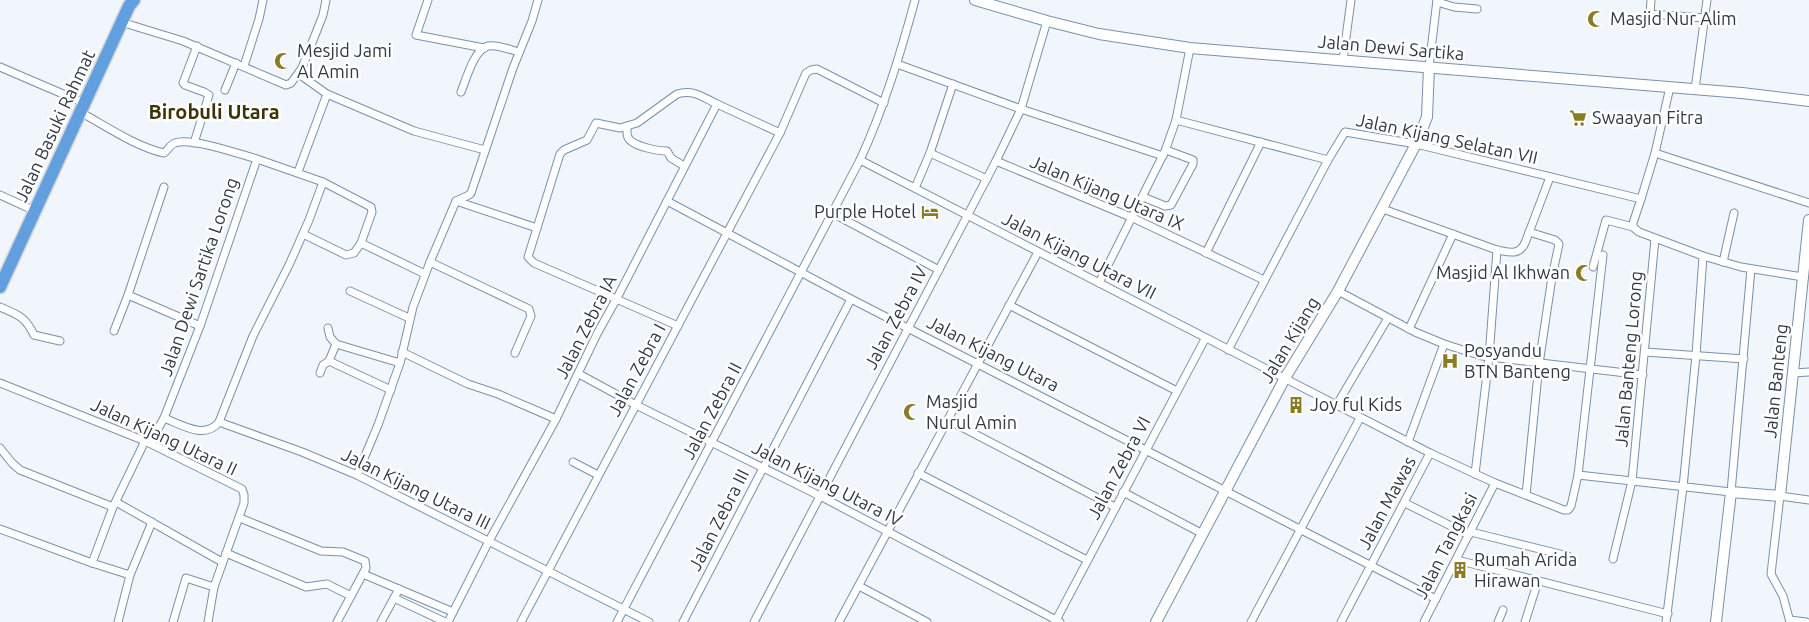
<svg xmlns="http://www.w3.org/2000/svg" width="1809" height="622" font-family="Ubuntu,sans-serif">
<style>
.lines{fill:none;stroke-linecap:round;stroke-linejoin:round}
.street-casing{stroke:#7991ac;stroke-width:9}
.secondary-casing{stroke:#7991ac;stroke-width:12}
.highway-casing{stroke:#d1d4d6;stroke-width:15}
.street{stroke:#fff;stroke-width:7}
.secondary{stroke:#fff;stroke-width:10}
.highway{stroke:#629fde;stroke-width:12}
.labels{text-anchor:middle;stroke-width:5;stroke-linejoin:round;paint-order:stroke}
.poi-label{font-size:18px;fill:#303a46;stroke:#fff;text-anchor:start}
.street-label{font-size:18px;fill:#303a46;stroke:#fff}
.quarter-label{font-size:20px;font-weight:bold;fill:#3b3409;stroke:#fff}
</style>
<rect width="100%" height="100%" fill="#f1f6fc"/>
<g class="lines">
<g class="street-casing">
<g id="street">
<path d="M326,0L323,15L302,68L303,77L327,94L414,131L485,150"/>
<path d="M428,0L416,35L484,48"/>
<path d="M1651,0L1650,14L1704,18"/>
<path d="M1437,2L1454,7L1477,9"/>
<path d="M121,22L183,41L286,85L291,83L302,68"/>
<path d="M1343,60L1351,0"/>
<path d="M897,64L1021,109L1163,156"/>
<path d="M244,66L259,19L263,0"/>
<path d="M0,67L84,103"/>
<path d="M1429,67L1437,0"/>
<path d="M1695,89L1707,0"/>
<path d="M225,90L236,63"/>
<path d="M461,92C466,80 474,49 488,46C497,44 511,50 519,52"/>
<path d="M80,112C106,126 136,147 164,153C168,150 171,144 175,143C191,137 239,154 257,159"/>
<path d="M1176,120L1328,160"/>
<path d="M627,126C627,131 626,138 631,141C638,147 658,151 667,151L671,158L684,166"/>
<path d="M194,143L209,95L204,92L185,85L183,83L197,46"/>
<path d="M930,153L987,179"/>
<path d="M1655,153L1809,203"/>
<path d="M860,160L1430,453L1495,483L1564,510H1568L1571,506L1578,475L1603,255"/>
<path d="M996,161L1133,218L1264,280"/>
<path d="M298,172L327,94"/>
<path d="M164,187L128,295L200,326"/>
<path d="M915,188L930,153L953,84"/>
<path d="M0,195L35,211"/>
<path d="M1143,197L1165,206L1171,205L1193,164V160L1166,150"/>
<path d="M1641,199L1633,223V227L1639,232L1703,256L1741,267L1803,277"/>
<path d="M456,201L537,228L528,257L534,263L678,326"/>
<path d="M667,201L851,299L1436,599"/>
<path d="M1383,209L1497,250C1509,252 1519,256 1525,243L1550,177"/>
<path d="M832,213L939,270"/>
<path d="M537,228L560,154L564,150L587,140L596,123L620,128L637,123L677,94C694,89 702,97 717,104"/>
<path d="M303,234L346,255L354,253L361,243L425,274"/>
<path d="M1206,253L1261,142"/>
<path d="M430,262L529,309L531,316L515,353"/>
<path d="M1723,262L1734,213"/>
<path d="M1593,267L1606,220L1633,227"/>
<path d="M1099,283L1165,151L1176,120L1190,48"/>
<path d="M350,291L409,318"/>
<path d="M1338,291L1415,332L1444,344L1482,356L1643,375"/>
<path d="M1009,305L1177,391"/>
<path d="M0,307C18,315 25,316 34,335L60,341"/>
<path d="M328,328L330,337L336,344L400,363"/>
<path d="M1409,329L1453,234"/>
<path d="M114,331L128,295"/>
<path d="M1228,350L1328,160L1345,132L1416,144L1641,199L1655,153L1670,87"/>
<path d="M402,352L468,384L498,394L556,419"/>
<path d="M1645,352L1744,359"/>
<path d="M329,361L336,344"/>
<path d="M320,373L323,365L329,361L391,390"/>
<path d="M1793,373L1809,372"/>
<path d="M579,374L636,405L820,496L1060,622"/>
<path d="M0,383L145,441L242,489L244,495V503L214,587L208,622"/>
<path d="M1336,406L1388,318"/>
<path d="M164,418C182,425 205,440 219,422L302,452L357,475L649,622"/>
<path d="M948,420L1115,507"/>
<path d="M219,422L253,336L289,265L309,220L323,182"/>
<path d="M1408,442L1444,344"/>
<path d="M150,443L164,418L200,326L257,159L323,182L371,207L372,212L361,243"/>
<path d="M0,448L12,463L20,470L113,507"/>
<path d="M573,462L598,475"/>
<path d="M918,473L1087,560"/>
<path d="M1475,474L1489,357L1497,250"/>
<path d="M357,475L378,425L400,363L413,307L430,262L456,201L469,195L471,193L513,68L532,21L538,0"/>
<path d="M1578,475L1731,492L1751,269"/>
<path d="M1123,492L1203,534"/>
<path d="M1526,495L1539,364L1552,277L1559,244L1555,240L1529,232"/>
<path d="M116,502L222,562"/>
<path d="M1405,503L1469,535"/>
<path d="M240,518L321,551L343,552L365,561L366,568L337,622"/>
<path d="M0,529L92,563L130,575L118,622"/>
<path d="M1471,532L1568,556"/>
<path d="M226,553L306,587L327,584L351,596"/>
<path d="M1613,559L1632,481L1655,239"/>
<path d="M1457,560L1668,614"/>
<path d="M92,563L113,507L145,441"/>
<path d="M363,574L453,612"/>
<path d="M130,575L152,522"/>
<path d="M859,586L927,622"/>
<path d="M394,598L445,622"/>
<path d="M1790,620L1806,622"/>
<path d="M173,622L186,578L214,587"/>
<path d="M381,622L399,589"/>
<path d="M448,622L489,541L556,419L597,334L617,298L717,104L780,133"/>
<path d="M521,622L780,133L806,73L811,70L817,69L884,103"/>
<path d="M617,622L860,160C884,108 900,55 915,0"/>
<path d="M683,622L851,299"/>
<path d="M754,622L996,161L1021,109L1047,21"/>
<path d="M839,622L1038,252"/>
<path d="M1055,622L1205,339"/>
<path d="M1251,622L1360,418"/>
<path d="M1341,622L1430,453"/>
<path d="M1424,622L1495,483"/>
<path d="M1498,622L1503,610"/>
<path d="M1525,622L1538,581"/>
<path d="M1666,622L1683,487L1696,355L1703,256"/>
<path d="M1790,622L1783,596L1771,574L1780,496L1809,500"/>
</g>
</g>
<g class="secondary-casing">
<g id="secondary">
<path d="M975,0L1047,21L1099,34L1190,48L1742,93L1809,101"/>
<path d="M1156,622L1285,378L1338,291L1416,144L1427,117L1429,67"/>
<path d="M1716,622L1731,492L1780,496L1809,220"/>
</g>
</g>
<g class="highway-casing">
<path id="highway" d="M0,287L129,6L134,0"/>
</g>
<use href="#street" class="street"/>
<use href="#secondary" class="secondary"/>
<use href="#highway" class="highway"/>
</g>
<defs>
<g id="mosque-bare" transform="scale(1.35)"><path d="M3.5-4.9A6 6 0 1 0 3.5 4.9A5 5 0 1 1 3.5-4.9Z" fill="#8a7c22" stroke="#fff" stroke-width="2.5" paint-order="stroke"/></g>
<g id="supermarket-bare" transform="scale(1.35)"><path d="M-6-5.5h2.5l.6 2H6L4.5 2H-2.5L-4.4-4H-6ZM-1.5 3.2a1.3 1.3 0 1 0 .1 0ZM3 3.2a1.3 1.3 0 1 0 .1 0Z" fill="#8a7c22" stroke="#fff" stroke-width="2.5" paint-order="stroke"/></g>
<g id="hotel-bare" transform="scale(1.35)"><path d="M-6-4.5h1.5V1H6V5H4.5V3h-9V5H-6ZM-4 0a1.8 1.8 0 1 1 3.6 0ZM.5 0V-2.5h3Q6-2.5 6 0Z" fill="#8a7c22" stroke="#fff" stroke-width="2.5" paint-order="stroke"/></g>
<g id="hospital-bare" transform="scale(1.35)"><path d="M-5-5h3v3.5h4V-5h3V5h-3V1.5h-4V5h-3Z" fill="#8a7c22" stroke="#fff" stroke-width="2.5" paint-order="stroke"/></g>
<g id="building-bare" transform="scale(1.35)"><path d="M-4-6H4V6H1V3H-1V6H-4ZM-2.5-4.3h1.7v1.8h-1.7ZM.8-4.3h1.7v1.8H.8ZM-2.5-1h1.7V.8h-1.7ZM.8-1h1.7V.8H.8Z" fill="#8a7c22" stroke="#fff" stroke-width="2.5" paint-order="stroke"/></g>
</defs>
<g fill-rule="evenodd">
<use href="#mosque-bare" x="1596" y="19"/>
<use href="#mosque-bare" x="283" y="61"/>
<use href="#supermarket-bare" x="1578" y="118"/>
<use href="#hotel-bare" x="930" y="212"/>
<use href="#mosque-bare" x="1584" y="273"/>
<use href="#hospital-bare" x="1450" y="361"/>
<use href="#building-bare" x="1296" y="405"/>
<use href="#mosque-bare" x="912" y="412"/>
<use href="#building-bare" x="1460" y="570"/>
</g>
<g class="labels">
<g class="poi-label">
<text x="1610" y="25">Masjid Nur Alim</text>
<text x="297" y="57">Mesjid Jami<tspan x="297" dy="21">Al Amin</tspan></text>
<text x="1592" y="124">Swaayan Fitra</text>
<text x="916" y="218" text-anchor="end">Purple Hotel</text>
<text x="1570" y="279" text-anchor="end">Masjid Al Ikhwan</text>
<text x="1464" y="357">Posyandu<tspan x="1464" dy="21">BTN Banteng</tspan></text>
<text x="926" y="408">Masjid<tspan x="926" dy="21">Nurul Amin</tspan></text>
<text x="1310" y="411">Joy ful Kids</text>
<text x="1474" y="566">Rumah Arida<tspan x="1474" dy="21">Hirawan</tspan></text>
</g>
<g class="street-label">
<text transform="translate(1391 48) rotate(5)" y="6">Jalan Dewi Sartika</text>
<text transform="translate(55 126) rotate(-65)" y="6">Jalan Basuki Rahmat</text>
<text transform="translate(1447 139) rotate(12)" y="6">Jalan Kijang Selatan VII</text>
<text transform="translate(1107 193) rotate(23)" y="6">Jalan Kijang Utara IX</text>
<text transform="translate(1079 256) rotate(27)" y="6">Jalan Kijang Utara VII</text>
<text transform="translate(199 277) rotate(-71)" y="6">Jalan Dewi Sartika Lorong</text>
<text transform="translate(896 318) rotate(-62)" y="6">Jalan Zebra IV</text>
<text transform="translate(586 327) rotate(-63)" y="6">Jalan Zebra IA</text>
<text transform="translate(1290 340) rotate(-59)" y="6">Jalan Kijang</text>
<text transform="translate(993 354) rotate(27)" y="6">Jalan Kijang Utara</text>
<text transform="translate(1629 359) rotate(-85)" y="6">Jalan Banteng Lorong</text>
<text transform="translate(637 370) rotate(-62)" y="6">Jalan Zebra I</text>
<text transform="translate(1776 381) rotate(-84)" y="6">Jalan Banteng</text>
<text transform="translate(712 411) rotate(-62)" y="6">Jalan Zebra II</text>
<text transform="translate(164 437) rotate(25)" y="6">Jalan Kijang Utara II</text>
<text transform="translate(1119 468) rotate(-62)" y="6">Jalan Zebra VI</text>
<text transform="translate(827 484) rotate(27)" y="6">Jalan Kijang Utara IV</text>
<text transform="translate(416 489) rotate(26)" y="6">Jalan Kijang Utara III</text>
<text transform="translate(1387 503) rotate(-62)" y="6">Jalan Mawas</text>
<text transform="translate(719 520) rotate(-63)" y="6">Jalan Zebra III</text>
<text transform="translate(1446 546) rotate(-63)" y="6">Jalan Tangkasi</text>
</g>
<g class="quarter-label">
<text x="214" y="119">Birobuli Utara</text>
</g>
</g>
</svg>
